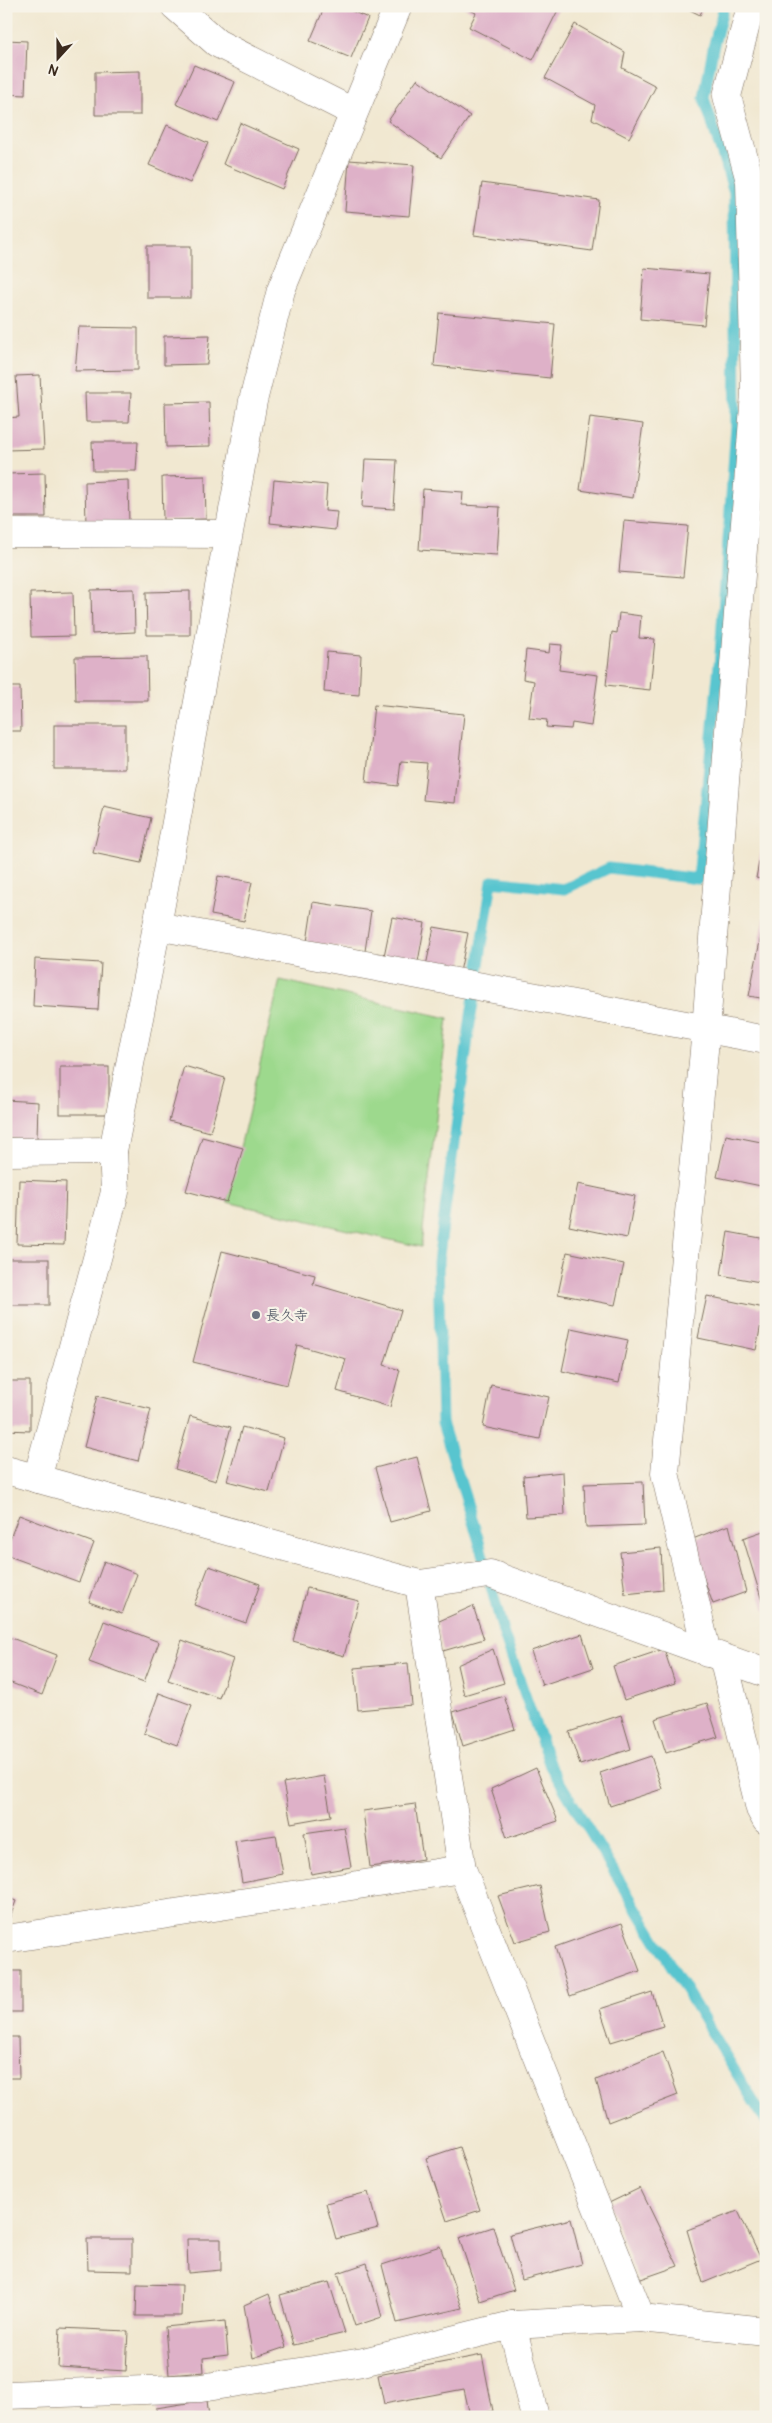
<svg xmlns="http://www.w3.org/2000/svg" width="772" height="2423" font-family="Pangolin,'Klee One',sans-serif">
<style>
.green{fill:#9dd98d;stroke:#6c8256}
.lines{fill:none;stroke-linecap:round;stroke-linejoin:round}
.stream{stroke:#58c5cf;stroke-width:11}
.building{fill:#deb1c8}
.street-casing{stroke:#7b6c5d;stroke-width:29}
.street{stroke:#fff;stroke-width:28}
.worship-dot{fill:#6b7280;stroke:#f7f3e8;stroke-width:2}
.labels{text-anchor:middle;stroke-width:4.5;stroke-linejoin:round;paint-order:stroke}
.worship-label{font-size:14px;font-weight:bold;fill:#5b616d;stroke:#f7f3e8;text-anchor:start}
</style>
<rect width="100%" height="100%" fill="#f7f3e8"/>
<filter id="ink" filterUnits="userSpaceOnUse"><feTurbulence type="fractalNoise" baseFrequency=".02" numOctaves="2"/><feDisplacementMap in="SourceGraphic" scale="10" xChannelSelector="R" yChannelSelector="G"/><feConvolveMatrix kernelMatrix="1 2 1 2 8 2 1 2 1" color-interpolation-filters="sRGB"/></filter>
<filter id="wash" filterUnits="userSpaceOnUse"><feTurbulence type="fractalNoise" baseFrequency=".0096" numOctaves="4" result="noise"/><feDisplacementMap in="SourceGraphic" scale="20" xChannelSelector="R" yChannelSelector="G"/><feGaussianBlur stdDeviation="1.12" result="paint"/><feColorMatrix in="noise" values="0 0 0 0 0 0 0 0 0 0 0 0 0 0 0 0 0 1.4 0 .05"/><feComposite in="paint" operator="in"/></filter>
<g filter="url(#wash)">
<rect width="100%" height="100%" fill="#f1e8d1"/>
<path class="green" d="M280,980L448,1018L421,1247L227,1202Z"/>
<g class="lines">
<path class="stream" d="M724,6L713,48L704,98L734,192L736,425L720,655L698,879L609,868L564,889L492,881L471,1016L438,1262L442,1423L478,1538L504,1635L550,1766L766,2122"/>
</g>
<g id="blocks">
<g class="building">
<path d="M325,6H340L368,18L351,58L310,41Z"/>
<path d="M462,6H560L533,60L469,27L476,13Z"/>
<path d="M682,6H704L700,15Z"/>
<path d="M575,24L625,52L622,68L656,86L629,138L592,119L595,105L545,78Z"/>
<path d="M6,40L27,41L25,95L6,94Z"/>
<path d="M194,65L235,82L218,122L176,104Z"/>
<path d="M140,71V115H95V72Z"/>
<path d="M417,79L470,116L441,158L388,121Z"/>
<path d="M240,123L299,149L282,189L223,164Z"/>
<path d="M167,125L208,143L190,183L149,165Z"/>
<path d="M349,160L414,165L409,216L345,211Z"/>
<path d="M482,183L599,200L592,251L474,235Z"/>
<rect x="147" y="246" width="44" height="52"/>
<path d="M644,268L709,274L704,325L640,319Z"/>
<path d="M439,313L555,324L550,378L434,366Z"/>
<path d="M79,327L138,328V370L75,371Z"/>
<path d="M210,335L207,364L164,365V336Z"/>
<path d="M40,375L44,449L6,450V418L19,417L16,376Z"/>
<path d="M85,393H131L129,422H86Z"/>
<path d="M209,402L210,446L166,447L165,403Z"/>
<path d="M590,417L643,424L633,498L580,490Z"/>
<path d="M92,442H138L136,471H93Z"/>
<path d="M365,459L397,460L394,509L362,507Z"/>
<path d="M45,473L46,517H6V474Z"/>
<path d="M205,476L206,519L163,520L162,477Z"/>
<path d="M128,480L129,524L86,525L85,482Z"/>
<path d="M274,480L327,485L325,511L337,512L335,530L270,523Z"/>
<path d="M423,489L463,492L462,505L500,507L497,555L419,550Z"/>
<path d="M624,521L688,526L683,577L619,572Z"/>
<path d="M134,589L135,632L92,634L91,590Z"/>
<path d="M190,591V635H147L146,592Z"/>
<path d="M73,592L74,636L31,637L30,593Z"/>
<path d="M619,613L641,616L639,638L655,639L650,690L606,685L612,632L617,633Z"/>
<path d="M550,644L562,645L559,670L598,675L591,726L572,723L571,729L546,727L547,720L529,718L534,681L523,679L526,650L549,653Z"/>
<path d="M327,652L361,655L359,695L324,692Z"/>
<path d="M147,656L148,701H76L75,657Z"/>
<path d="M6,687H20L21,731H6Z"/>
<path d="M374,705L464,714L455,803L423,800L427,763L401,761L398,786L366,782Z"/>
<rect x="54" y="725" width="71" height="44"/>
<path d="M104,807L151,818L141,863L93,853Z"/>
<path d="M763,841L766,842V880L756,878Z"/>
<path d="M218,876L252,882L244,921L211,915Z"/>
<path d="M313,902L371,911L365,951L307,942Z"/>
<path d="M765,916H766V999L749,996Z"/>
<path d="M392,917L425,923L418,962L384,956Z"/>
<path d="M434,927L468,933L460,972L426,966Z"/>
<path d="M35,959L101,963L98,1010L33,1006Z"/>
<path d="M184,1066L225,1078L210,1132L169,1121Z"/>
<rect x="60" y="1067" width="49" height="47"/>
<path d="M6,1100L38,1102L37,1139L6,1138Z"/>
<path d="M726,1135L766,1143V1187L717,1177Z"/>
<path d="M202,1137L243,1148L227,1202L186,1191Z"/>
<path d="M19,1180L66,1182L64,1245L17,1244Z"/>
<path d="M578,1184L635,1196L627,1238L569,1226Z"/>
<path d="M728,1232L766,1239L760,1282L721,1275Z"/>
<path d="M222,1251L315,1275L313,1284L401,1310L384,1365L400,1370L390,1407L337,1391L346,1359L297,1345L287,1385L193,1362Z"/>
<path d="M567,1252L624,1264L615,1305L558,1294Z"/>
<rect x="6" y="1259" width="43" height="46"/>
<path d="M707,1296L764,1308L756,1350L698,1338Z"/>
<path d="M571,1328L628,1340L619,1383L562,1371Z"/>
<path d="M6,1381H30V1431L6,1430Z"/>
<path d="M491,1385L549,1397L540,1439L483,1427Z"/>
<path d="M97,1396L151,1409L138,1461L84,1447Z"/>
<path d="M190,1416L231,1427L216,1481L175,1469Z"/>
<path d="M242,1427L284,1438L269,1492L227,1481Z"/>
<path d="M417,1457L431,1511L390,1522L375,1468Z"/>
<path d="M563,1472L565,1515L526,1517L523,1476Z"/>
<path d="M643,1482L645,1525L586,1527L584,1484Z"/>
<path d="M19,1515L94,1543L79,1582L6,1555V1549Z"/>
<path d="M729,1525L746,1592L713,1604L690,1540Z"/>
<path d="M766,1530V1611H765L743,1538Z"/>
<path d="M661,1548L663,1590L625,1594L620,1552Z"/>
<path d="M104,1561L137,1574L122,1614L89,1602Z"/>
<path d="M209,1566L260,1584L246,1623L194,1605Z"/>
<path d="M307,1588L359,1601L344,1656L293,1641Z"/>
<path d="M473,1606L484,1639L443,1651L437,1622Z"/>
<path d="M104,1621L159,1642L144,1682L89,1662Z"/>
<path d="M582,1634L593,1668L542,1685L531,1651Z"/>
<path d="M6,1636L57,1655L42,1695L6,1681Z"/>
<path d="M182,1640L233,1659L219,1698L168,1680Z"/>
<path d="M493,1649L504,1683L464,1695L457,1665Z"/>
<path d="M664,1649L675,1683L624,1700L613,1666Z"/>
<path d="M408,1663L412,1705L358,1710L354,1668Z"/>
<path d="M159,1693L192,1705L177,1745L144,1733Z"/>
<path d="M504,1696L515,1729L463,1746L453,1712Z"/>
<path d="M707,1703L718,1737L666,1753L655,1719Z"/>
<path d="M621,1715L631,1749L580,1765L569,1732Z"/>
<path d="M6,1720L12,1723L6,1736Z"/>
<path d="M651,1756L662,1789L610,1806L600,1773Z"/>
<path d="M536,1768L558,1821L507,1838L491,1789Z"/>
<path d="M324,1776L331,1816L291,1823L283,1783Z"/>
<path d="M415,1804L423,1859L370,1867L363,1811Z"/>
<path d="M344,1827L351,1867L311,1874L304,1833Z"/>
<path d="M276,1835L283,1874L242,1882L235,1841Z"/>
<path d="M540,1886L550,1932L515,1942L498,1896Z"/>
<path d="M6,1897L16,1901L6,1928Z"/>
<path d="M622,1923L640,1971L570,1996L555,1947Z"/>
<rect x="6" y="1971" width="15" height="41"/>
<path d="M652,1992L663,2026L611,2042L600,2009Z"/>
<path d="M6,2037H18L19,2078H6Z"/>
<path d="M663,2052L678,2095L608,2122L596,2080Z"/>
<path d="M459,2147L480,2210L447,2221L426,2158Z"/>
<path d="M640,2188L678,2266L638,2280L609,2203Z"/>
<path d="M368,2192L378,2228L336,2239L326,2203Z"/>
<path d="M738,2211L761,2259L703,2283L687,2230Z"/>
<path d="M571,2219L582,2264L522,2280L510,2234Z"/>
<path d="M493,2227L514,2290L480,2301L459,2238Z"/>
<path d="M87,2239H132V2271L88,2270Z"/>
<path d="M187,2239H221V2270L188,2273Z"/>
<path d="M440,2246L462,2308L397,2323L382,2265Z"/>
<path d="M367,2263L382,2317L355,2326L338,2273Z"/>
<path d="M329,2282L345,2333L294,2345L280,2295Z"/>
<path d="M137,2284L182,2285L181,2316H136Z"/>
<path d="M269,2294L286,2347L253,2358L244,2305Z"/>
<path d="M225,2321L228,2355L203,2358L204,2372L169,2375L165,2327Z"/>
<path d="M60,2328L128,2331L126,2371L58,2367Z"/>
<path d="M482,2355L493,2411L470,2416L464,2389L384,2404L378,2375Z"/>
<path d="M207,2400L209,2417H157L156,2408Z"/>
</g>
</g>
</g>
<g filter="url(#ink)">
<use href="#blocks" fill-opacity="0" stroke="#7b6c5d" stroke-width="1"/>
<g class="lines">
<g class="street-casing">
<g id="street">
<path d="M175,6L217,43L353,112"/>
<path d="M6,533L228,534"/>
<path d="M157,926L766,1040"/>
<path d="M6,1152L113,1151"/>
<path d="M6,1470L419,1584L490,1574L766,1673"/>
<path d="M37,1479L115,1192L113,1151L157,926L253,401L281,290L398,6"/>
<path d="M419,1584L462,1869L641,2318"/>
<path d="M707,1653L665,1473L706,1029L755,393L750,181L727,96L751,6"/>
<path d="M723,1658L760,1809L766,1820"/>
<path d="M6,1939L462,1869"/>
<path d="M512,2325L535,2417"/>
<path d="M6,2395L201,2388L363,2362L512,2325L641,2318L766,2331"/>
</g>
</g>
<use href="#street" class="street"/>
</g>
</g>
<circle class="worship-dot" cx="256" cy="1315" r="5"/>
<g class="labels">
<g class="worship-label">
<text x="266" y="1320">長久寺</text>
</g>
</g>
<rect width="772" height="2423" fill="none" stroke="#f7f3e8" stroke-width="25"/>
<g transform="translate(58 58) rotate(201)" stroke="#f7f3e8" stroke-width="4" paint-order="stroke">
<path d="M0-4L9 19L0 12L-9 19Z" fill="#3b2a1e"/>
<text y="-8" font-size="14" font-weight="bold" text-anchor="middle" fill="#3b2a1e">N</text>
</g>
</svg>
